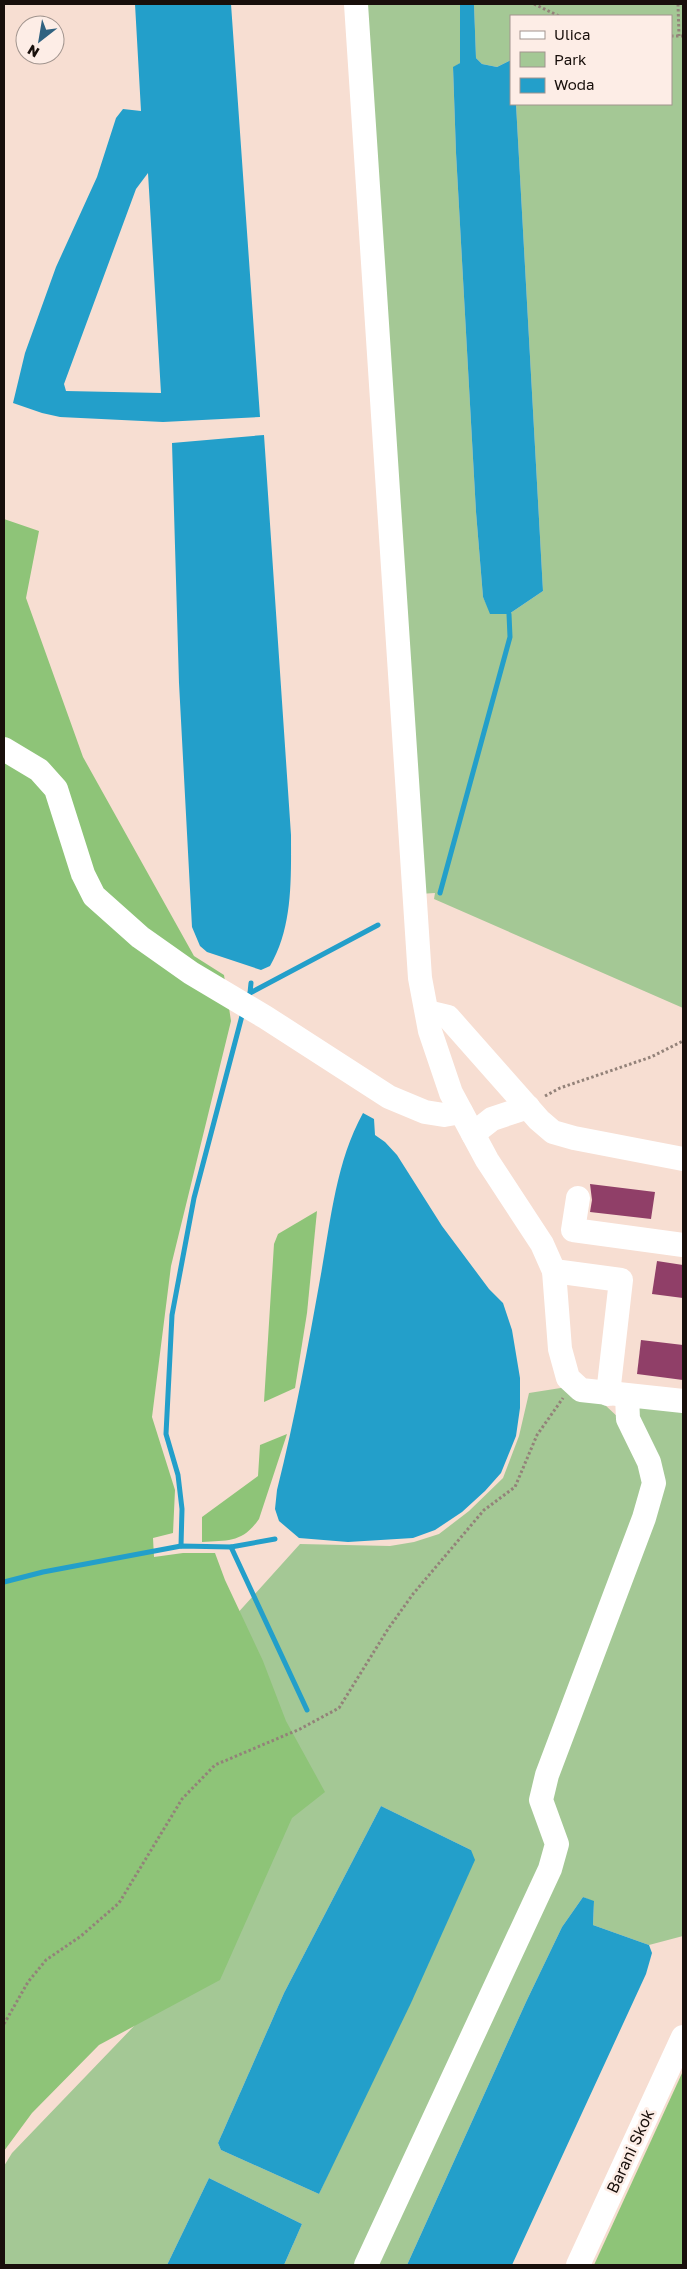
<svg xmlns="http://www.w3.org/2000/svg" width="687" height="2269" font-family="'Golos Text',sans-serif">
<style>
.green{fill:#a4c895;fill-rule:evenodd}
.forest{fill:#8ec478}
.water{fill:#239fca;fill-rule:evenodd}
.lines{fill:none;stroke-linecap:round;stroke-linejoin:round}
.stream{stroke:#239fca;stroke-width:5}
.building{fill:#903f68}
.path{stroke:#938279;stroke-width:3;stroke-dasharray:2.5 2.5;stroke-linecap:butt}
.minor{stroke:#fff;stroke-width:24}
.labels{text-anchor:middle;stroke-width:5;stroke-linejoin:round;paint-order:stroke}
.street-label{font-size:16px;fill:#180f0b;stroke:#fdede6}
</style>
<rect width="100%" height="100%" fill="#f7ded2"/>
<g class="green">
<path d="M365,4H460V63L453,68L456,153L476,512L483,597L491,614H509L543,591L516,104H671V16H511V60L497,67L482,64L476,58L474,4H683V1008L434,899L435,893L419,894Z"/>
<path d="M567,1387L605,1405L620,1419L640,1408L683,1407V1936L649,1945L593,1925L594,1902L583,1897L562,1927L526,2002L407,2265H284L302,2224L209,2178L167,2265H4V2166L12,2153L161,1998L121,1742L300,1544L390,1546L414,1542L439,1534L469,1511L503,1478L519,1436L529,1393ZM381,1806L471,1850L319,2194L221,2150L218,2143L284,1993Z"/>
</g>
<g class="forest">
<path d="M4,519L39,531L26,598L83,757L194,956L224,975L231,1021L171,1266L152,1417L175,1490L173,1533L153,1538L154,1557L183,1553H215L225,1580L263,1661L286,1721L325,1792L292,1818L220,1980L99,2045L32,2113L4,2151Z"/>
<path d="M317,1211L307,1313L295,1388L264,1402L274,1244L278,1234Z"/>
<path d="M287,1434L259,1519C242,1543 229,1540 202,1542V1517L258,1476L260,1445Z"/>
<path d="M683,2071V2265H594Z"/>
</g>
<g class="water">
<path d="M135,4H231L260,417L163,422L60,417L42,413L13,403L25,353L56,267L97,177L116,118L123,109L141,111ZM148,173L161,393L66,391L64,384L136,189Z"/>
<path d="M460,4H474L476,58L482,64L497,67L511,60V104H516L543,591L509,614H490L483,597L476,512L456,153L453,67L460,63Z"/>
<path d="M264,435L291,835C291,879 293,927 270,966L261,970L207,952L200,946L192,927L179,683L172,443Z"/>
<path d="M363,1113L374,1119L375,1135L385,1142L397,1155L442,1226L489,1289L503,1303L512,1330L520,1378V1408L516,1436L501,1473L485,1491L462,1512L435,1530L413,1538L348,1542L299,1538L279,1521L275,1509L277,1490C295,1419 308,1346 321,1274C331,1219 336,1162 363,1113Z"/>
<path d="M381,1806L471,1850L475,1860L411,2003L319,2194L221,2150L218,2143L284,1993Z"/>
<path d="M583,1897L594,1901L593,1925L649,1945L652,1953L646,1974L512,2265H407L526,2002L562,1927Z"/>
<path d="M209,2178L302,2224L284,2265H167Z"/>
</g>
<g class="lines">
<g class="stream">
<path d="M440,893L510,637L509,614"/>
<path d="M250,993L378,925"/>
<path d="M250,993L251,983"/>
<path d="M181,1546L182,1509L178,1475L166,1434L172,1315L194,1198L243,1012"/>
<path d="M231,1547L307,1710"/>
<path d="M4,1582L43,1572L181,1546L231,1547L275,1539"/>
</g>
</g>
<g class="building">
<path d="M590,1184L655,1192L651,1219L590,1212L592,1200Z"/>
<path d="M657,1261L683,1265V1298L652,1294Z"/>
<path d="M641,1340L683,1345V1380L637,1374Z"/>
</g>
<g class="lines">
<g class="path">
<path d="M534,4L559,16"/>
<path d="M678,4L679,36"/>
<path d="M671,36H683"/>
<path d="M545,1096L560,1088L651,1057L683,1041"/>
<path d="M4,2024L28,1982L46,1960L81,1936L119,1903L182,1799L215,1765L300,1729L339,1708L388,1629L413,1594L484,1510L515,1487L537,1435L563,1398"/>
</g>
<g class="minor">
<path d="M356,4L420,978L430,1031L451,1093L487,1160L542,1244L554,1271L560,1349L568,1378L581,1390L683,1401"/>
<path d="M4,749L39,770L56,789L83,874L94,896L140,937L191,973L265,1017L389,1097L425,1112L444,1115L461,1112"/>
<path d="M427,1012L448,1017L539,1120L553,1132L574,1138L683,1159"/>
<path d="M473,1134L492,1119L528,1107"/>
<path d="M578,1198L573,1230L683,1245"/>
<path d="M554,1271L621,1280L608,1394"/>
<path d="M366,2265L550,1869L557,1844L541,1800L547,1775L644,1518L654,1483L649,1462L628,1419L627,1396"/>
<path d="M578,2265L683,2037"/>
</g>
</g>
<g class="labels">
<g class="street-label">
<text transform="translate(630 2151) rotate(-65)" y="6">Barani Skok</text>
</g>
</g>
<rect width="687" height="2269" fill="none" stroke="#180f0b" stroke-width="10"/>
<rect x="510" y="15" width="162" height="90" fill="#fdede6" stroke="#a1948e"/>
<rect x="520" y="31" width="25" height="8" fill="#ffffff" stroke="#a1948e"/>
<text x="554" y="40" font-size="15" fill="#180f0b">Ulica</text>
<rect x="520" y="52" width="25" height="15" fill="#a4c895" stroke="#a1948e"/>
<text x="554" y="65" font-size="15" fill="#180f0b">Park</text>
<rect x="520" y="78" width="25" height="15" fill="#239fca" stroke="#a1948e"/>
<text x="554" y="90" font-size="15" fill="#180f0b">Woda</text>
<g transform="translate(40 40) rotate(211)"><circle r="24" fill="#fdede6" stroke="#a1948e"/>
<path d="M0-4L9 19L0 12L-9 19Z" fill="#306280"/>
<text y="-8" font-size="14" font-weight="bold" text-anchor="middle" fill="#180f0b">N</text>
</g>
</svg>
